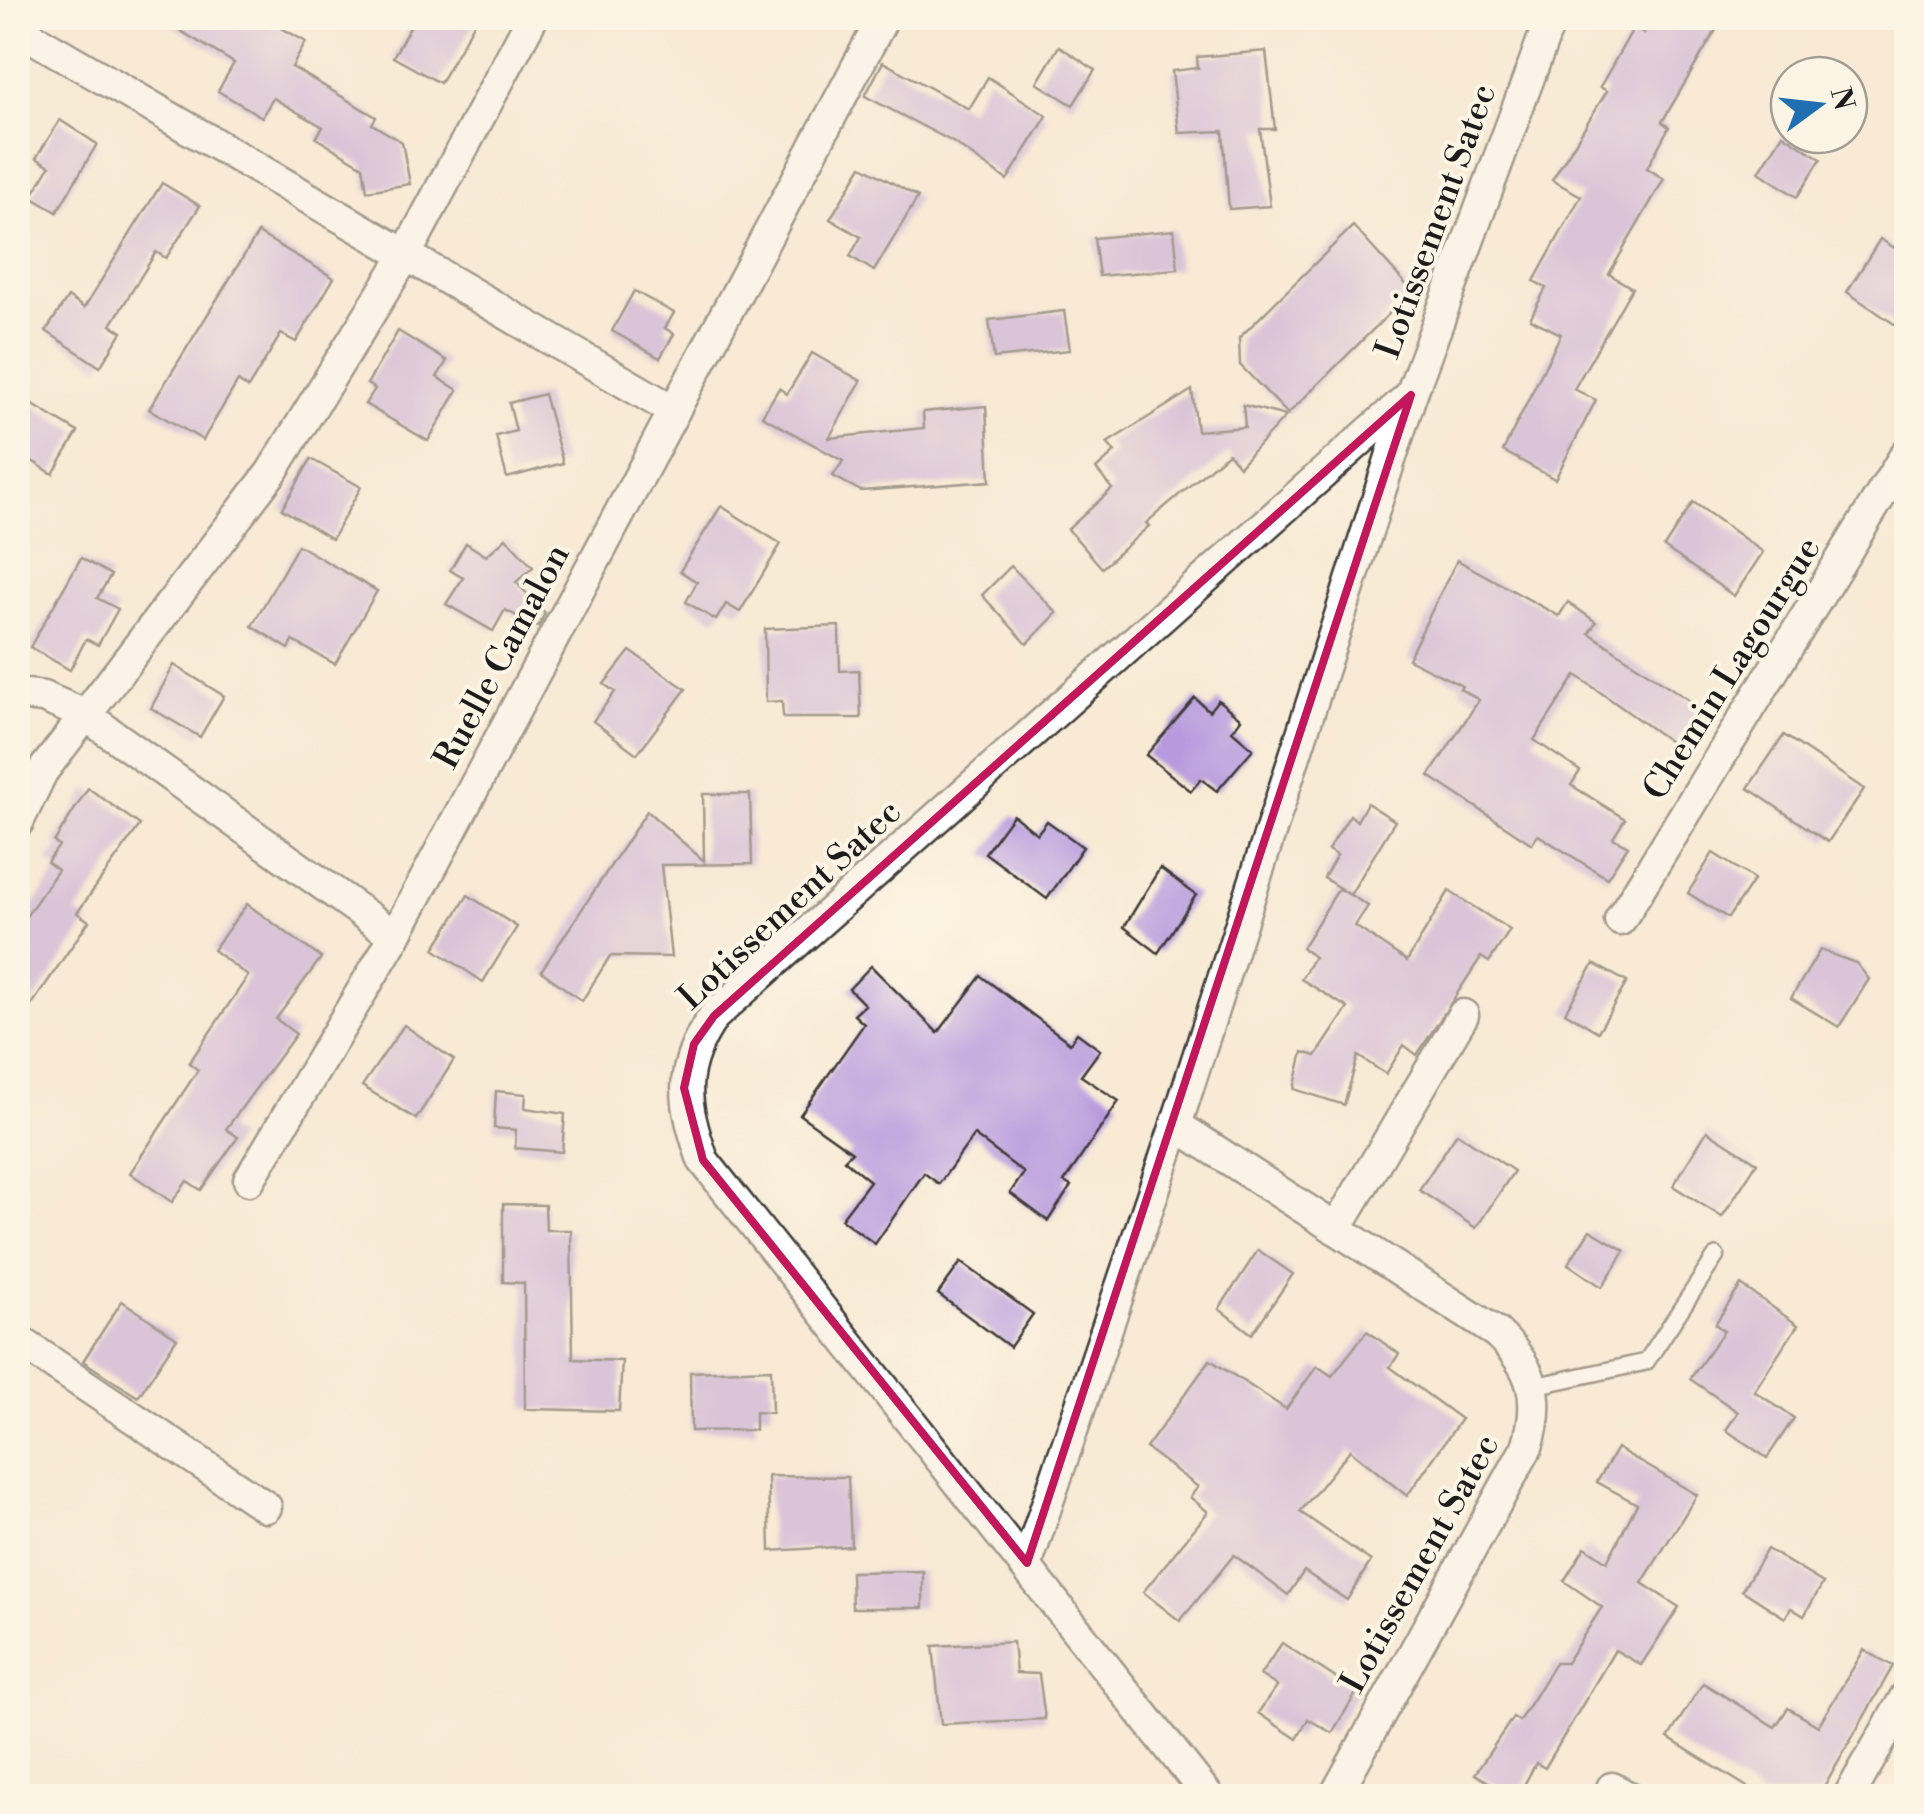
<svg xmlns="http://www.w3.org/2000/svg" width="1924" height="1814" font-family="'Libre Bodoni',serif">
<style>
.building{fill:#b699de}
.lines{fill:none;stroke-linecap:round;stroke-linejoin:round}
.lane-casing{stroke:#3d3b38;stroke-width:20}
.street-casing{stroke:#3d3b38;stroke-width:35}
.lane{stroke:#fff;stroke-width:15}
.street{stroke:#fff;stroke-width:30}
.marked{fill:none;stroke:#c2185b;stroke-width:8;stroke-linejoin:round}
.labels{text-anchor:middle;stroke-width:8;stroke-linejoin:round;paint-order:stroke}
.street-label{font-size:35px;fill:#1c1c1c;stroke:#fcf5e5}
</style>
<rect width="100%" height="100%" fill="#fcf5e5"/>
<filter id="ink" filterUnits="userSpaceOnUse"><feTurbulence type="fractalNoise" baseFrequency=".01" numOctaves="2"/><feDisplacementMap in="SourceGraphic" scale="20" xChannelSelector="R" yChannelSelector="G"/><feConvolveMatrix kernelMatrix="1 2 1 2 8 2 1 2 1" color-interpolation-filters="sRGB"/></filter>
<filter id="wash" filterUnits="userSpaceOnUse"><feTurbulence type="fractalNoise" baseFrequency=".0048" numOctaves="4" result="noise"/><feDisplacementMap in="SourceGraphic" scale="40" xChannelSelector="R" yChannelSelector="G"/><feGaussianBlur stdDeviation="2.25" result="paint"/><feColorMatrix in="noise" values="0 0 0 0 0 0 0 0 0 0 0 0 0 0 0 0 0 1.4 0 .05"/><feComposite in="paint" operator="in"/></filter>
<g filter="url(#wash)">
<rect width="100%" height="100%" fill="#f8ead4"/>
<g id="blocks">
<g class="building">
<path d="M159,18H264L306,42L292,67L376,117L372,124L402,142L410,184L367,191L363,166L316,138L323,127L273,98L262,117L218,91L234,63Z"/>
<path d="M415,18H477L440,83L393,57Z"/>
<path d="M1652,18H1723L1662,122L1669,127L1647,168L1664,179L1609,274L1632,288L1574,389L1596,400L1555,479L1503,451L1561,334L1530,319L1546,288L1534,281L1581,196L1552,180L1607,91L1600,87L1634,27L1644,33Z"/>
<path d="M1059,46L1095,70L1073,105L1037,83Z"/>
<path d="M1266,51L1275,129H1260L1270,206L1229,209L1223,131L1179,133L1172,71L1198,68L1197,57Z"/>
<path d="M883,62L969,109L988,77L1047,116L1007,180L951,141L865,96Z"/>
<path d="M60,120L97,144L57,212L31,197L50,166L36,158Z"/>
<path d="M1783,134L1821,159L1797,197L1759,172Z"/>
<path d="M862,166L918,197L874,271L850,256L861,237L830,219Z"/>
<path d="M162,183L200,206L166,258L156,252L111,325L122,332L100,367L46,331L68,297L84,308Z"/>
<path d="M1353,226L1412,291L1288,414L1240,365L1239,338Z"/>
<path d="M1174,230L1178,269L1099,276L1094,238Z"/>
<path d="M258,233L334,278L296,342L281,334L248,388L238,381L203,440L149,409Z"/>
<path d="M1880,239L1906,255V332L1847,292Z"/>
<path d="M634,291L674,313L665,328L674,334L660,358L612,331Z"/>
<path d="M1064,311L1070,350L994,358L989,320Z"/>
<path d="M398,331L447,361L437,377L458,390L428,441L365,404L375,389L367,384Z"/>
<path d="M812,353L861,381L829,438L924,428L923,412L986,406L990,481L861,491L833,476L843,461L762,416L779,388L787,394Z"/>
<path d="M1192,390L1197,431L1245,427L1243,405L1286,416L1239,466L1228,453L1146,523L1149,526L1102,568L1068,529L1112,489L1096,469L1115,452L1107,443Z"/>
<path d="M544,394L563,463L507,478L496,436L516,431L509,403Z"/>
<path d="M18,396L78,432L53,474L18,452Z"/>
<path d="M311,459L361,487L332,539L282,509Z"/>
<path d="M1693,502L1763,552L1734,596L1664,547Z"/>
<path d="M721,506L781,544L740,612L726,604L716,620L686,602L697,582L680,571Z"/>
<path d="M506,538L533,567L516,582L545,613L538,627L505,610L493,631L446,604L463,578L450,570L466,543L486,556Z"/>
<path d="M298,545L377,591L335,664L293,641L289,649L252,626Z"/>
<path d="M81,558L111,575L97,598L118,609L98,645L86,639L70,670L30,647Z"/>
<path d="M1457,560L1559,616L1568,602L1596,622L1589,633L1702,709L1676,746L1576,675L1534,740L1580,771L1571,785L1625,819L1613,838L1628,846L1607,878L1538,835L1532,844L1429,776L1479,700L1460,689L1462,686L1408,659Z"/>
<path d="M1011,566L1057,613L1027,644L982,595Z"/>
<path d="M839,626L840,671L859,670L861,718H783L782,701L766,702L765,629Z"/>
<path d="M630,651L686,689L637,754L593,721L615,692L604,684Z"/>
<path d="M174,665L224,696L200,737L151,708Z"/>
<path d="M1195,698L1209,711L1218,700L1241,719L1232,731L1253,749L1217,791L1201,779L1191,791L1146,755Z"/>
<path d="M1784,735L1864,789L1828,842L1748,788Z"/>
<path d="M88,788L140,825L77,913L89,921L18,1025V928L58,870L47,862L59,846L54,842Z"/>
<path d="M703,794H750L752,864L661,865L671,957L610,956L582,1001L541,971L647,811L704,861Z"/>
<path d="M1367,803L1395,821L1350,895L1324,878L1337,855L1328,850L1350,815L1357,821Z"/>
<path d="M1013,815L1037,834L1047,821L1083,847L1047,899L985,853Z"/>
<path d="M1713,853L1754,879L1728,918L1688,893Z"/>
<path d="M1160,868L1196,895L1158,953L1124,927Z"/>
<path d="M1339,888L1368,906L1355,926L1407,961L1449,891L1510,930L1489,962L1481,957L1417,1055L1404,1045L1386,1074L1358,1056L1344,1105L1294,1089L1303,1052L1316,1056L1348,1008L1301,979L1314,957L1302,948Z"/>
<path d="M468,895L517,927L483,982L434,949Z"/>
<path d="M247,904L321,958L276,1019L296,1034L226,1129L238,1137L201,1190L187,1181L172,1202L130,1173L198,1070L189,1063L248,976L213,950Z"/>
<path d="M1820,950L1856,963L1869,979L1839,1027L1791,998Z"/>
<path d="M1594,964L1627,982L1598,1032L1565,1012Z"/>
<path d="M871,966L938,1033L981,976L1070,1043L1077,1033L1100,1050L1081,1076L1119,1101L1064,1182L1071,1186L1048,1221L1010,1193L1024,1173L974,1135L939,1184L924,1173L875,1244L841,1219L870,1181L844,1160L852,1152L800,1115L864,1024L854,1015L865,1005L849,989Z"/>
<path d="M404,1025L454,1060L416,1119L362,1086Z"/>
<path d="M496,1091L526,1094L525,1108L565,1114L562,1152L515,1148L516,1130L494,1128Z"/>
<path d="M1707,1131L1757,1163L1722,1217L1673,1186Z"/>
<path d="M1457,1133L1514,1171L1476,1228L1419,1190Z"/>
<path d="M503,1204L545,1205L546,1230H571L573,1359L622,1361L619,1411L525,1409L524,1283L503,1282Z"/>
<path d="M1590,1230L1625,1251L1602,1287L1568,1264Z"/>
<path d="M1258,1250L1293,1274L1252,1334L1219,1309Z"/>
<path d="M961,1262L1033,1314L1010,1347L938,1294Z"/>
<path d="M1741,1285L1798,1325L1754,1391L1794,1418L1767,1458L1726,1430L1738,1412L1690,1379L1724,1331L1715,1324Z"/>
<path d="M122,1301L177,1338L138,1397L83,1361Z"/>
<path d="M1367,1331L1399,1354L1390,1367L1461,1419L1407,1496L1350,1450L1300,1512L1371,1561L1347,1600L1304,1571L1288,1595L1234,1555L1180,1621L1143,1592L1208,1512L1190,1497L1198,1487L1146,1448L1210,1360L1286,1409L1317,1366L1332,1376Z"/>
<path d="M771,1369L772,1413L755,1412V1430L691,1431L690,1372Z"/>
<path d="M1617,1448L1697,1495L1642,1583L1679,1607L1641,1665L1615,1650L1545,1768L1536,1763L1518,1796H1513L1475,1774L1513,1717L1519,1721L1555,1663H1566L1602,1607L1564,1581L1585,1547L1607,1562L1637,1504L1597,1482Z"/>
<path d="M768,1476L848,1477L851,1546L770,1551Z"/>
<path d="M1767,1549L1823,1583L1804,1616L1791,1608L1785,1618L1742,1590Z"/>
<path d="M923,1571V1608H852L851,1572Z"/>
<path d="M1013,1642L1016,1673L1039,1674L1045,1719L941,1724L933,1646Z"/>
<path d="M1282,1643L1357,1692L1332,1733L1308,1719L1297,1739L1258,1713L1277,1686L1260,1675Z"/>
<path d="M1864,1650L1893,1666L1819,1796H1762L1668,1738L1703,1683L1775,1727L1788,1708L1818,1726Z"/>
</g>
</g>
</g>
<g filter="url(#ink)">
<use href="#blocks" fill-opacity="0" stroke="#3d3b38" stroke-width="2.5"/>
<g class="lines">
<g class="lane-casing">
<path id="lane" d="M1535,1386L1646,1362L1716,1256"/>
</g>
<g class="street-casing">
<g id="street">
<path d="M18,29L674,411"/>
<path d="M18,694L43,697L85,715L395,936"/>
<path d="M18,822L42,772L271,473L404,258L532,18"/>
<path d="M1620,920L1906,454"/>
<path d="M1176,1125L1497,1333C1533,1368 1543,1398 1527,1447L1335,1796"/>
<path d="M249,1180L395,936L883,18"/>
<path d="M1336,1229L1463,1015"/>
<path d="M18,1340L266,1507"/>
<path d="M1027,1563L1176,1125L1411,395L1551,18"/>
<path d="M1612,1788L1626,1796"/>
<path d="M1208,1796L703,1160C683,1102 677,1069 714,1016L1411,395"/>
<path d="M1849,1796L1906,1696"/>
</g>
</g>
<use href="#lane" class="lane"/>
<use href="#street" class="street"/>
</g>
</g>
<path d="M0 0H1924V1814H0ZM1411,395L1027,1563L703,1160L684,1088L694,1044L714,1016Z" fill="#f8ead4" fill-opacity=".55" fill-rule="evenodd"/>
<path class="marked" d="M1411,395L1027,1563L703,1160L684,1088L694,1044L714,1016Z"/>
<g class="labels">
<g class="street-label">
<text transform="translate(1435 221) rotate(-70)" y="12">Lotissement Satec</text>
<text transform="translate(501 656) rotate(-62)" y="12">Ruelle Camalon</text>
<text transform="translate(1731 668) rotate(-58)" y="12">Chemin Lagourgue</text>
<text transform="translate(789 904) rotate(-43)" y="12">Lotissement Satec</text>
<text transform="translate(1419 1563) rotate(-61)" y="12">Lotissement Satec</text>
</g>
</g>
<rect width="1924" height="1814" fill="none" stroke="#fcf5e5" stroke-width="60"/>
<g transform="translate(1819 105) rotate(75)"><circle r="48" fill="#fcf5e5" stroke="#a29e95" stroke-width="2.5"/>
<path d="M0-8L18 38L0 25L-18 38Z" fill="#1f6fb2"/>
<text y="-15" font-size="28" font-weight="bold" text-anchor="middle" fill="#1c1c1c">N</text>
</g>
</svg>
